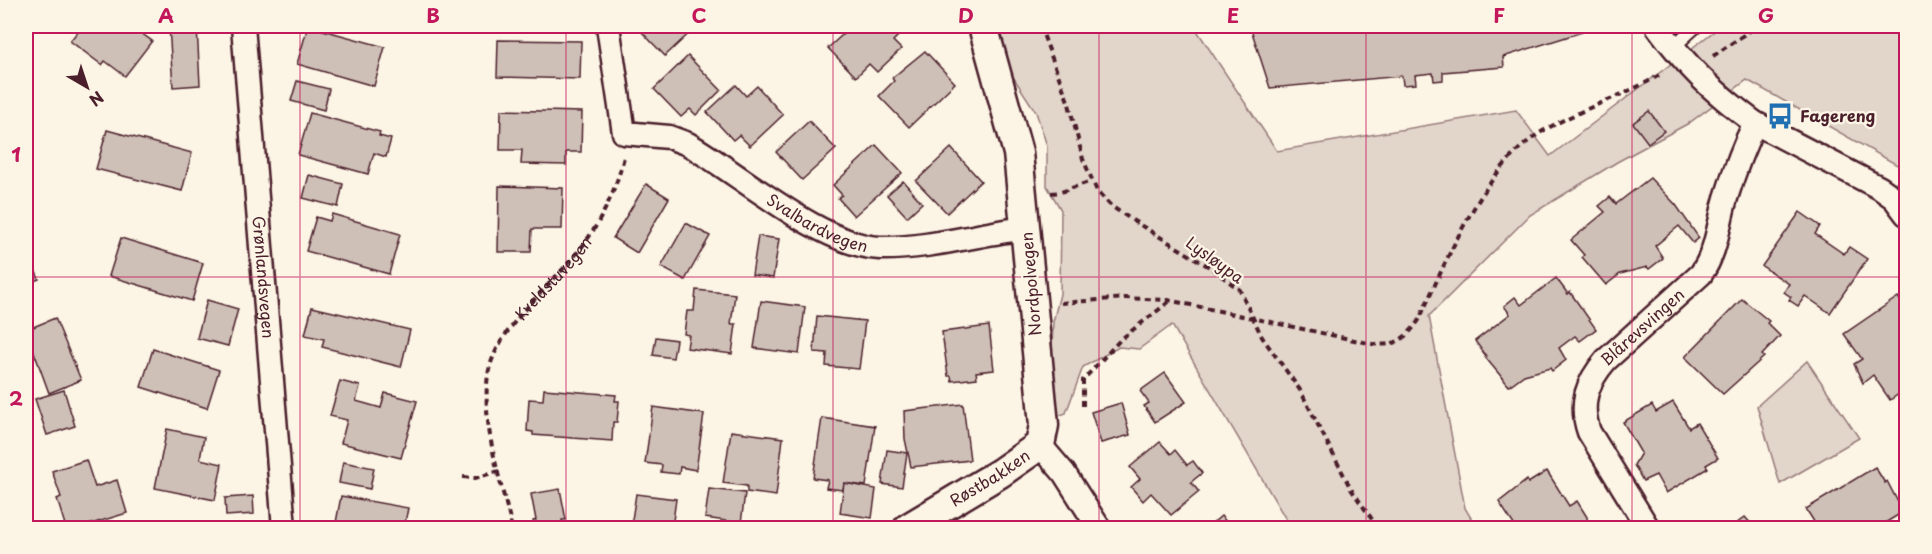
<svg xmlns="http://www.w3.org/2000/svg" width="1932" height="554" font-family="'Playpen Sans',sans-serif">
<style>
.green{fill:#e2d5ca;stroke:#967a7a;stroke-width:1.5}
.building{fill:#cfc0b7;stroke:#4a1f2b;stroke-width:1.5}
.lines{fill:none;stroke-linecap:round;stroke-linejoin:round}
.service-casing{stroke:#4a1f2b;stroke-width:16}
.minor-casing{stroke:#4a1f2b;stroke-width:27}
.tertiary-casing{stroke:#4a1f2b;stroke-width:33}
.path{stroke:#4a1f2b;stroke-width:4;stroke-dasharray:6 4.5;stroke-linecap:butt}
.service{stroke:#fcf5e5;stroke-width:12}
.minor{stroke:#fcf5e5;stroke-width:22}
.tertiary{stroke:#fcf5e5;stroke-width:28}
.grid{fill:none;stroke:#c2185b;stroke-width:1.5;stroke-opacity:0.55}
.labels{text-anchor:middle;stroke-width:4.5;stroke-linejoin:round;paint-order:stroke}
.poi-label{font-size:16px;font-weight:bold;fill:#4a1f2b;stroke:#fcf5e5;text-anchor:start}
.street-label{font-size:16px;fill:#4a1f2b;stroke:#fcf5e5}
.neatline{fill:none;stroke:#c2185b;stroke-width:2}
.grid-label{font-size:20px;text-anchor:middle;font-weight:bold;fill:#c2185b}
</style>
<rect width="100%" height="100%" fill="#fcf5e5"/>
<filter id="ink" filterUnits="userSpaceOnUse"><feTurbulence type="fractalNoise" baseFrequency=".0167" numOctaves="2"/><feDisplacementMap in="SourceGraphic" scale="12" xChannelSelector="R" yChannelSelector="G"/><feConvolveMatrix kernelMatrix="1 2 1 2 8 2 1 2 1" color-interpolation-filters="sRGB"/></filter>
<g filter="url(#ink)">
<g class="green">
<path d="M989,26H1194L1277,151L1516,110L1550,156L1721,26H1906V170L1747,80L1689,123L1617,162L1530,215L1429,316L1465,508L1477,528H1291L1172,325L1139,349L1119,347L1083,367L1066,413L1056,417L1051,374L1053,322L1060,294L1061,210L1047,186V146L1036,112L1006,66Z"/>
<path d="M1807,361L1859,438L1780,484L1757,406Z"/>
</g>
<g class="building">
<path d="M82,26H131L152,41L125,76L105,61L102,65L70,41Z"/>
<path d="M169,26H197L200,85L173,87Z"/>
<path d="M308,26L385,47L374,86L297,64Z"/>
<path d="M642,26H697L665,56L639,29Z"/>
<path d="M852,26H892L900,34L893,41L901,49L877,72L869,64L856,77L828,48Z"/>
<path d="M1250,26H1280L1281,29L1316,26H1578L1582,32L1503,57L1504,67L1443,72V80L1434,81L1433,73L1415,75L1416,84L1403,85L1402,76L1270,88Z"/>
<path d="M498,40L581,41L580,79L497,77Z"/>
<path d="M925,51L955,83L909,127L879,96L894,81L892,78Z"/>
<path d="M688,56L721,90L696,115L690,109L681,117L654,89Z"/>
<path d="M297,81L329,89L324,110L291,101Z"/>
<path d="M736,85L746,96L757,86L783,115L750,146L739,135L733,140L707,112Z"/>
<path d="M501,110L582,112L581,152H566V165L521,164L522,150H500Z"/>
<path d="M1649,111L1664,131L1648,143L1633,123Z"/>
<path d="M310,113L380,132L379,136L391,139L386,157L374,153L368,174L298,155Z"/>
<path d="M809,121L836,149L802,180L776,152Z"/>
<path d="M107,130L192,153L182,191L96,169Z"/>
<path d="M876,145L902,173L854,216L838,198L842,195L833,185Z"/>
<path d="M951,148L981,181L947,213L916,181Z"/>
<path d="M309,175L343,184L338,207L303,198Z"/>
<path d="M1650,178L1676,205L1699,238L1693,243L1679,226L1655,246L1663,258L1649,269L1647,267L1620,274L1606,285L1582,257L1584,255L1571,240L1605,212L1599,206L1610,197L1616,204Z"/>
<path d="M903,181L922,203L907,217L887,195Z"/>
<path d="M646,184L669,198L637,253L613,238Z"/>
<path d="M499,186L563,188L562,229H532L531,252H498Z"/>
<path d="M1800,212L1820,226L1815,234L1844,254L1849,247L1867,259L1830,313L1805,296L1798,306L1789,300L1791,297L1784,292L1789,284L1762,266Z"/>
<path d="M332,214L400,234L389,274L306,251L316,217L330,221Z"/>
<path d="M686,223L710,236L685,280L661,267Z"/>
<path d="M758,236L779,239L773,278L752,275Z"/>
<path d="M121,238L203,263L192,301L109,276Z"/>
<path d="M27,251L39,279L26,284V252Z"/>
<path d="M1556,278L1568,294L1570,292L1596,329L1580,341L1575,336L1559,348L1566,360L1552,371L1550,368L1524,375L1509,386L1485,357L1486,356L1475,341L1510,314L1504,306L1515,297L1521,305Z"/>
<path d="M696,290L735,294L731,324H736L732,354L687,348L689,335L684,334L687,311H694Z"/>
<path d="M1898,297L1906,309V318L1903,320L1906,326V389L1890,400L1873,375L1863,383L1854,364L1862,359L1844,334Z"/>
<path d="M1742,299L1769,321L1767,323L1780,336L1762,355L1764,357L1723,394L1685,357Z"/>
<path d="M207,300L238,309L228,346L197,338Z"/>
<path d="M761,301L805,307L799,354L754,348Z"/>
<path d="M312,307L410,330L401,367L322,347L324,339L305,335Z"/>
<path d="M817,316L865,321L859,369L826,366L827,353L814,352Z"/>
<path d="M55,318L81,380L49,393L26,330Z"/>
<path d="M989,326L994,370L976,372L977,378L952,381L951,376H948L942,332Z"/>
<path d="M656,337L676,340L673,358L653,355Z"/>
<path d="M153,349L219,370L207,408L141,387Z"/>
<path d="M1165,373L1186,402L1155,422L1144,406L1149,403L1140,391Z"/>
<path d="M340,381L360,386L356,401L381,408L385,393L417,401L401,458L341,443L347,420L330,416Z"/>
<path d="M544,389L616,395L615,401H619L617,422H613L612,441L533,435V432L527,431L529,399L543,400Z"/>
<path d="M64,390L75,426L47,435L35,399Z"/>
<path d="M1673,402L1689,428L1697,423L1718,458L1706,465L1708,468L1666,493L1656,475L1643,481L1634,465L1641,453L1623,422L1652,405L1656,412Z"/>
<path d="M1121,403L1130,435L1101,443L1091,412Z"/>
<path d="M963,404L970,460L911,467L905,439L904,411Z"/>
<path d="M653,407L704,414L696,470L680,467L679,474L661,472L662,465L645,463Z"/>
<path d="M822,418L875,426L866,486L844,483L843,490L826,488L828,480L813,478Z"/>
<path d="M167,429L204,437L200,459L222,464L215,500L155,488Z"/>
<path d="M731,431L783,438L776,496L747,492V486L723,483Z"/>
<path d="M1160,442L1171,454L1175,450L1187,465L1193,461L1202,473L1191,482L1199,492L1171,515L1151,493L1143,501L1131,487L1140,479L1130,467Z"/>
<path d="M887,450L907,453L902,487L882,484Z"/>
<path d="M86,460L95,487L117,480L127,513L78,528H66L57,499L61,497L52,471Z"/>
<path d="M343,462L374,468L370,489L339,483Z"/>
<path d="M1875,467L1885,483L1887,481L1903,512L1880,526L1882,528H1818L1806,509Z"/>
<path d="M1547,471L1569,506L1577,501L1587,517L1588,528H1516L1499,502L1527,480L1528,483Z"/>
<path d="M844,483L876,489L872,518L840,513Z"/>
<path d="M560,489L566,520H562L563,528H534L533,521L536,520L531,494Z"/>
<path d="M709,489L745,493L741,523L705,518Z"/>
<path d="M636,494L676,499L672,528L631,526Z"/>
<path d="M253,496L254,514L226,516L225,498Z"/>
<path d="M341,496L408,508L404,528H335Z"/>
<path d="M1221,516L1232,528H1207Z"/>
<path d="M1745,517L1755,528H1731Z"/>
<path d="M1075,523L1078,528H1064Z"/>
</g>
<g class="lines">
<g class="service-casing">
<path id="service" d="M1673,47L1696,26"/>
</g>
<g class="minor-casing">
<g id="minor">
<path id="s2" d="M243,26L284,528"/>
<path id="s3" d="M608,26L624,133L669,137L688,144C740,174 822,246 880,248C927,249 979,234 1026,228"/>
<path d="M1657,26C1688,68 1713,92 1755,123L1880,188L1894,198L1906,214"/>
<path d="M1040,445L1064,473L1099,528"/>
<path id="s4" d="M1648,528L1589,432C1579,403 1587,382 1606,360L1701,274C1717,251 1718,225 1726,198C1734,172 1743,147 1755,123"/>
</g>
</g>
<g class="tertiary-casing">
<g id="tertiary">
<path id="s5" d="M908,528L1000,473L1040,445L1044,425L1018,153L983,26"/>
</g>
</g>
<g class="path">
<path d="M1040,26L1069,104L1083,159L1097,191L1111,206L1132,220L1211,268L1240,290L1262,337L1300,390L1351,489L1378,528"/>
<path d="M1713,56L1757,26"/>
<path d="M1051,193L1061,192L1091,181"/>
<path d="M1061,303L1125,298L1168,300L1373,344C1395,347 1406,339 1419,320C1447,259 1484,166 1543,131C1582,108 1625,96 1663,73"/>
<path d="M1083,406V380L1121,339L1170,301"/>
<path d="M463,477L475,478L499,471"/>
<path id="s1" d="M512,528C501,481 481,425 488,375C496,326 556,283 584,244C603,218 616,189 624,157"/>
</g>
<use href="#service" class="service"/>
<use href="#minor" class="minor"/>
<use href="#tertiary" class="tertiary"/>
</g>
</g>
<path class="grid" d="M300,26V528M566,26V528M833,26V528M1099,26V528M1366,26V528M1632,26V528M26,277H1906"/>
<defs>
<g id="bus-bare" transform="scale(2.07)"><path d="M-5-6H5V4H4V6H2V4H-2V6H-4V4H-5ZM-3.5-4V0h7V-4ZM-3.5 1.2v1.5H-2V1.2ZM2 1.2v1.5H3.5V1.2Z" fill="#1f6fb2" stroke="#fcf5e5" stroke-width="2.5" paint-order="stroke"/></g>
</defs>
<g fill-rule="evenodd">
<use href="#bus-bare" x="1780" y="116"/>
</g>
<g class="labels">
<g class="poi-label">
<text x="1800" y="122">Fagereng</text>
</g>
<g class="street-label">
<text dy="6" stroke="none"><textPath href="#s3" startOffset="326">Svalbardvegen</textPath></text>
<text transform="translate(1215 260) rotate(36)" y="6">Lysløypa</text>
<text dy="6" stroke="none"><textPath href="#s2" startOffset="252">Grønlandsvegen</textPath></text>
<text dy="6" stroke="none"><textPath href="#s1" startOffset="274">Kveldstuvegen</textPath></text>
<text transform="translate(1031 284) rotate(-95)" y="6">Nordpolvegen</text>
<text dy="6" stroke="none"><textPath href="#s4" startOffset="240">Blårevsvingen</textPath></text>
<text dy="6" stroke="none"><textPath href="#s5" startOffset="96">Røstbakken</textPath></text>
</g>
</g>
<rect width="1932" height="554" fill="none" stroke="#fcf5e5" stroke-width="66"/>
<g transform="translate(87 87) rotate(141)" stroke="#fcf5e5" stroke-width="4.5" paint-order="stroke">
<path d="M0-4.5L10 22L0 15L-10 22Z" fill="#4a1f2b"/>
<text y="-9" font-size="16" font-weight="bold" text-anchor="middle" fill="#4a1f2b">N</text>
</g>
<rect x="33" y="33" width="1866" height="488" class="neatline"/>
<g class="grid-label">
<text x="166" y="23">A</text>
<text x="433" y="23">B</text>
<text x="699" y="23">C</text>
<text x="966" y="23">D</text>
<text x="1233" y="23">E</text>
<text x="1499" y="23">F</text>
<text x="1766" y="23">G</text>
<text x="16" y="162">1</text>
<text x="16" y="406">2</text>
</g>
</svg>
